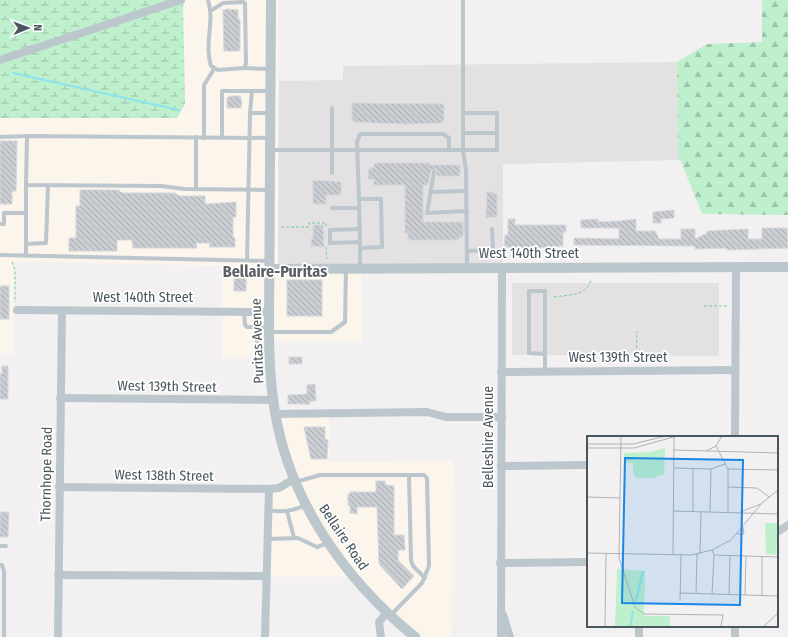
<svg xmlns="http://www.w3.org/2000/svg" width="788" height="637" font-family="'Fira Sans Condensed',sans-serif">
<style>
.commercial{fill:#fcf5eb}
.education{fill:#e4e1e3}
.forest{fill:url(#forest-firs)}
.wetland{fill:url(#wetland-marsh)}
.lines{fill:none;stroke-linecap:round;stroke-linejoin:round}
.stream{stroke:#8ce3ed;stroke-width:2}
.building{fill:url(#building-back-hatch);stroke:#d4d7dc}
.path{stroke:#77ce9a;stroke-width:1;stroke-dasharray:3 2;stroke-linecap:butt}
.service{stroke:#bcc6cd;stroke-width:4}
.minor{stroke:#bcc6cd;stroke-width:8}
.tertiary{stroke:#bcc6cd;stroke-width:10}
.labels{text-anchor:middle;stroke-width:3.5;stroke-linejoin:round;paint-order:stroke}
.street-label{font-size:14px;fill:#48565e;stroke:#fff}
.quarter-label{font-size:16px;font-weight:bold;fill:#5d6165;stroke:#fff}
.inset-river{fill:none;stroke:#8ce3ed;stroke-width:2}
.inset-road{fill:none;stroke:#afb2b6;stroke-width:1}
.view{fill:#1887e5;fill-opacity:0.15;stroke:#1887e5;stroke-width:2}
.inset-edge{fill:none;stroke:#48565e;stroke-width:2}
</style>
<defs>
<pattern id="forest-firs" width="22" height="20" patternUnits="userSpaceOnUse"><rect width="22" height="20" fill="#bff0cd"/><path d="M5 1l3.5 6h-7zM16 11l3.5 6h-7z" fill="#9dc5aa"/></pattern>
<pattern id="wetland-marsh" width="20" height="14" patternUnits="userSpaceOnUse"><rect width="20" height="14" fill="#bff0cd"/><path d="M1 5h8M5 5V1M11 12h8M15 12V8" fill="none" stroke="#9dc5aa"/></pattern>
<pattern id="building-back-hatch" width="6" height="6" patternUnits="userSpaceOnUse"><rect width="6" height="6" fill="#caced3"/><path d="M-1 5l2 2M0 0l6 6M5-1l2 2" fill="none" stroke="#a6aaae"/></pattern>
</defs>
<rect width="100%" height="100%" fill="#f3f0f1"/>
<g class="commercial">
<path d="M183,0H278V264L361,265L362,341H273V358L222,357V266L10,261L14,269L13,354L0,353V118H177L185,104Z"/>
<path d="M277,415H329V462L453,461L452,637H424L380,601L357,577H270L272,486H277L295,474Z"/>
</g>
<g class="education">
<path d="M677,62L678,154L681,160L503,164V265H278L279,81L343,80V66Z"/>
<path d="M512,283H719V356L512,355Z"/>
</g>
<path class="forest" d="M762,0H788V215L702,214L678,154L677,62L707,44L762,42Z"/>
<path class="wetland" d="M0,0H183L185,104L177,118H0Z"/>
<g class="lines">
<path class="stream" d="M13,73L179,110"/>
</g>
<g class="building">
<path d="M227,9L238,10V18L240,20V51H224L223,10Z"/>
<path d="M230,96H240L242,102L241,108H227V98Z"/>
<path d="M352,103L444,104V121H442L441,123L403,124L354,122V120H352Z"/>
<path d="M0,141H17L16,191H12V204H0Z"/>
<path d="M374,163H429V165H460V176H437L436,170H431L428,185H423V222H463V237H459V240H408V233H405V185H374V179H368L369,168H374Z"/>
<path d="M313,180L341,182V195H326V204H313Z"/>
<path d="M80,190H118L122,193H175L179,196H205V204L236,202V217H233V238H235V247H209L210,243H196L197,248H133L132,240H117V251H69V238H76V206H80Z"/>
<path d="M487,192H493V194H497V217L486,218Z"/>
<path d="M674,210V218L661,219V223H653V212Z"/>
<path d="M508,219H515V225H566V232H563V246L537,248L504,247L505,235H508Z"/>
<path d="M598,219V222L619,221L636,219V231H655L659,239H681V229H695V239L707,233V231L748,229V239H762V228H787L788,248L727,250V248L695,249V246L574,245V238L619,239V228H581V220Z"/>
<path d="M313,225H323L324,247L311,246V239H313Z"/>
<rect x="234" y="276" width="12" height="15"/>
<rect x="287" y="280" width="35" height="36"/>
<rect x="0" y="286" width="9" height="33"/>
<rect x="289" y="357" width="13" height="7"/>
<path d="M2,366H8V399H0V374H2Z"/>
<path d="M315,384L316,401H310V404H288V395L307,394V385Z"/>
<path d="M304,427H325V439L328,440L327,459H311Z"/>
<path d="M376,481H385V485L394,486V535H404L405,550H398V560L414,576L402,589L379,564L377,507H357V514L350,513V505H348V494H350V492H376Z"/>
<path d="M0,512H9L8,537H0Z"/>
</g>
<g class="lines">
<g class="path">
<path d="M281,227H309V223H326V226"/>
<path d="M326,247L327,259"/>
<path d="M12,262L15,270V302"/>
<path d="M554,297C567,295 589,296 591,279"/>
<path d="M704,306H728"/>
<path d="M636,363L637,331"/>
</g>
<g class="service">
<path d="M208,0C215,20 204,45 211,66L218,70L244,68L246,64L245,3L243,2L223,3L212,10"/>
<path d="M244,68L270,69"/>
<path d="M332,108V173"/>
<path d="M250,113L252,91"/>
<path d="M463,133H497V113H463"/>
<path d="M0,137L27,136"/>
<path d="M204,138V85L214,69"/>
<path d="M222,138V91H271"/>
<path d="M270,138L27,136L26,185L161,186L185,189L270,190"/>
<path d="M271,150H463V0"/>
<path d="M434,172L427,213L467,211"/>
<path d="M196,189V137"/>
<path d="M431,192L466,191"/>
<path d="M359,199L360,248L382,247L381,199H359L357,142L360,134H443L449,138V150"/>
<path d="M332,208H359"/>
<path d="M0,224H4V213H26"/>
<path d="M360,242L330,243V230L360,229"/>
<path d="M26,244L46,243L48,185"/>
<path d="M467,251L493,250L492,229"/>
<path d="M0,255L269,261"/>
<path d="M26,255V185"/>
<path d="M247,261L250,113H270"/>
<path d="M467,267L466,171L463,150H497V133"/>
<path d="M360,268V248"/>
<path d="M244,312L245,325L247,327H257"/>
<path d="M268,327H257V349L269,350"/>
<path d="M269,332H331L345,322L346,268"/>
<path d="M545,354L529,353V291H545V370"/>
<path d="M409,475L411,560L413,566L425,578"/>
<path d="M296,482L320,475H424L427,478L429,566L422,583L391,615"/>
<path d="M268,510C282,513 293,511 306,505"/>
<path d="M287,511L294,538"/>
<path d="M268,539L298,538L317,547L328,543"/>
<path d="M0,546H6"/>
<path d="M0,565H2L4,571V637"/>
</g>
<g class="minor">
<path d="M0,60L181,0"/>
<path d="M17,310L269,312"/>
<path d="M501,372L735,370"/>
<path d="M60,398L273,400"/>
<path d="M275,414L427,412L446,417H502"/>
<path d="M735,437L736,267"/>
<path d="M501,466L588,465"/>
<path d="M59,487L269,489"/>
<path d="M777,532L788,525"/>
<path d="M500,563L588,562"/>
<path d="M58,575L266,576"/>
<path d="M503,615L510,637"/>
<path d="M639,626V637"/>
<path d="M58,637L62,311"/>
<path d="M265,637L269,489L279,488L294,479"/>
<path d="M381,637L379,622L387,612"/>
<path d="M501,637L502,267"/>
<path d="M735,637V626"/>
</g>
<g class="tertiary">
<path d="M271,0L269,327C269,355 270,383 275,412C290,502 345,580 415,637"/>
<path d="M269,269L788,267"/>
</g>
</g>
<g class="labels">
<g class="street-label">
<text x="529" y="258">West 140th Street</text>
<text x="143" y="302">West 140th Street</text>
<text transform="translate(257 341) rotate(-92)" y="5">Puritas Avenue</text>
<text x="618" y="362">West 139th Street</text>
<text transform="translate(167 386) rotate(1)" y="5">West 139th Street</text>
<text transform="translate(488 437) rotate(-90)" y="5">Belleshire Avenue</text>
<text transform="translate(46 474) rotate(-89)" y="5">Thornhope Road</text>
<text transform="translate(164 475) rotate(1)" y="5">West 138th Street</text>
<text transform="translate(344 537) rotate(56)" y="5">Bellaire Road</text>
</g>
<g class="quarter-label">
<text x="275" y="277">Bellaire-Puritas</text>
</g>
</g>
<g transform="translate(587 436)">
<rect width="191" height="191" fill="#f3f0f1"/>
<path d="M178,87H191L189,119L179,118Z" fill="#bff0cd"/>
<path d="M78,12L77,38L66,42H49L46,37V27H37V17L63,16Z" fill="#bff0cd"/>
<path d="M30,133L58,135L57,180H83V191H28Z" fill="#bff0cd"/>
<path class="inset-river" d="M49,165L56,135M43,191L46,175"/>
<path class="inset-road" d="M34,0L32,122L48,171L57,178L136,179L134,191M0,8H46L79,0M129,10L141,33V77M0,12H47L90,0M87,14L191,17M119,15L129,10L135,0M0,21V73M87,32L124,33L138,28M141,33L191,34M141,51L170,52L182,61M0,61L33,62M86,75L191,78M106,76V33M123,76L124,33M153,76L174,68M150,98H157L156,91M0,112V181M125,114L127,119L191,121M0,117L104,119L125,114L144,104L175,67L191,54M86,118L87,0M113,118L114,76M93,157L191,160M109,157L110,118M125,158L127,119M142,158L143,120M158,159L159,120M175,159V121M93,165L94,119M18,191L19,117M176,191L191,177"/>
<path class="view" d="M38,22L156,24L153,169L35,167Z"/>
<rect width="191" height="191" class="inset-edge"/>
</g>
<g transform="translate(28 28) rotate(89)" stroke="#ffffff" stroke-width="3" paint-order="stroke">
<path d="M0-3L7 15L0 10L-7 15Z" fill="#48565e"/>
<text y="-6" font-size="11" font-weight="bold" text-anchor="middle" fill="#48565e">N</text>
</g>
</svg>
